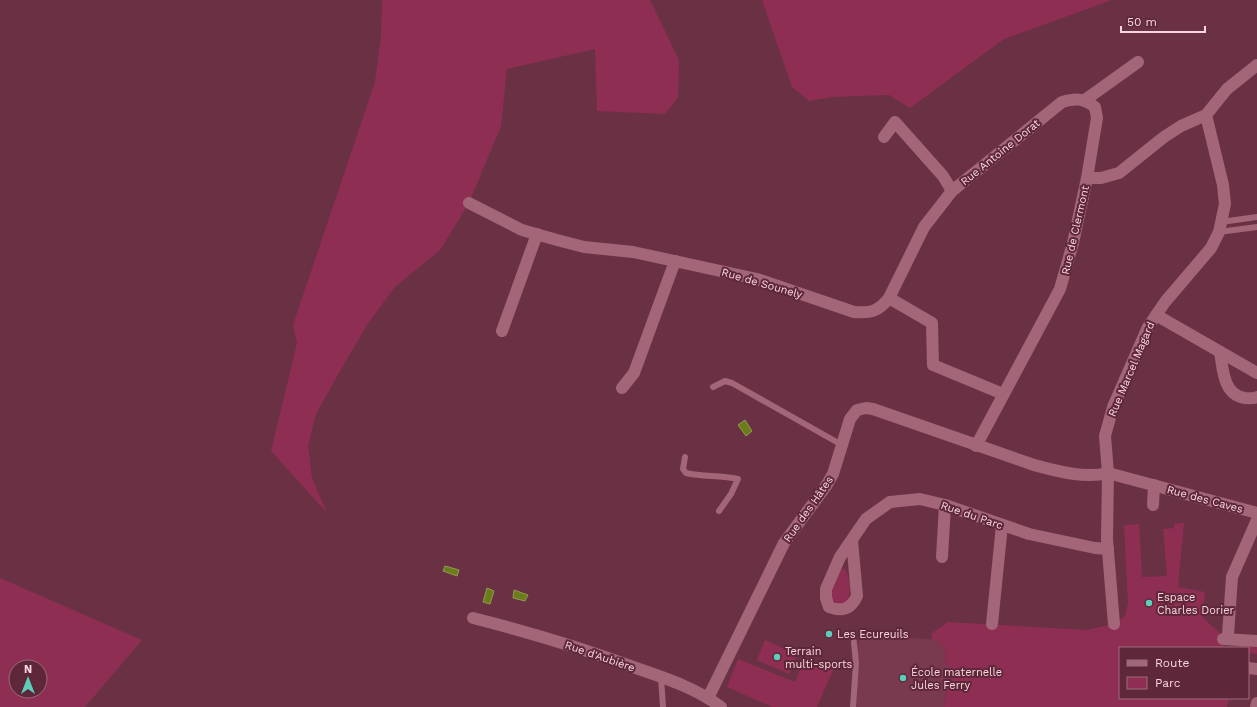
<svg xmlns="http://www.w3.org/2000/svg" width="1257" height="707" font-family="'Work Sans',sans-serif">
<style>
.built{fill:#793a50}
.green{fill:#8e2e53;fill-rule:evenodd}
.water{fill:#6a7d19;stroke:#959854}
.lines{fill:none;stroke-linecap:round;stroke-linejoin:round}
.lane{stroke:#a36578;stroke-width:6}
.street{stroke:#a36578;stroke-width:12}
.poi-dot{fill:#5cceba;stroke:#5e273a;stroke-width:1.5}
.labels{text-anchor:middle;stroke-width:4;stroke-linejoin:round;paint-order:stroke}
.street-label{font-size:11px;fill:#fad6df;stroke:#5e273a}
.poi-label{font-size:11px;fill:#fad6df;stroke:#5e273a;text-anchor:start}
</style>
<rect width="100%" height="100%" fill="#6a3144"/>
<path class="built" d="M859,634L937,640L946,651L945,665L951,667L950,690L946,692L944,707H855Z"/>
<g class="green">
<path d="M382,0H650L679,60L678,98L665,114L597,111L595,49L507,69L501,126L469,203L440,250L395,287L369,322L344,364L316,414L308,446L312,478L327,513L271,451L297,343L293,325L375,82L381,36Z"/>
<path d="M762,0H1112L1004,39L910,108L889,95L832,97L809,101L792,87Z"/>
<path d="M1184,523L1178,587L1205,592L1202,617L1222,635L1224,648H1120V698H1229L1227,707H944L946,692L950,689L951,667L945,666L946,651L937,640H932V633L948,622L1086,630L1114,624L1125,616L1128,603L1124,525L1139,524L1142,577L1167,576L1163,529L1174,528V524Z"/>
<path d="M842,569H845C850,577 851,593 848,601C841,605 838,605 832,600C831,588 832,577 842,569Z"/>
<path d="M0,578L142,640L85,707H0ZM16,667H40V691H16Z"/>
<path d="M765,640L797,655L789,674L757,660Z"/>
<path d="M1237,645L1257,647V654L1248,653V648H1238Z"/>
<path d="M805,658L833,670L817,707H772L727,687L738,659L795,682Z"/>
</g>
<g class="water">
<path d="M745,420L752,431L746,436L738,425Z"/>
<path d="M445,566L459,570L457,576L443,571Z"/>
<path d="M487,588L494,591L490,604L483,602Z"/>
<path d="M514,590L528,595L525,601L513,598Z"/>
</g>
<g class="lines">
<g class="lane">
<path d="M1221,222L1257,217"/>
<path d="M1219,232L1257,227"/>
<path d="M713,387L725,381L732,383L842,445"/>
<path d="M685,457L683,469L686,473C703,477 720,475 738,479L731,494L719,511"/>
<path d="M661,677L663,707"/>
<path d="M853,707L856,664L854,642"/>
</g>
<g class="street">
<path d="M1085,100L1138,62"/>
<path d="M884,137L895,122L943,176L952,191"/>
<path d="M469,203L522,230L557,240L584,247L633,252L757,279L854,312C871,313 878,312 889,298L932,323L933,365L1003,394"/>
<path d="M889,298L924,227L952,191L1062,102C1076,98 1083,98 1095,107L1097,118L1087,178"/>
<path d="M1156,315L1257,373"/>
<path d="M502,331L537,234"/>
<path d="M1220,352C1223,369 1223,395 1245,398C1250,398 1253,399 1257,397"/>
<path d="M622,388L634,373L675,261"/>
<path d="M976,446L1060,289L1073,243L1087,178H1101L1119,173L1164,137L1181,126L1206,115L1227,89L1257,65"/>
<path d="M1153,505L1154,485"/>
<path d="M852,540L857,596C851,609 842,612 829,607L826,598V589L840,557L866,519L890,502L920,499L945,505L1029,534L1095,548L1108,549"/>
<path d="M942,557L945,505"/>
<path d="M473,618C528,632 582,648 636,668C665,678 696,688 721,707"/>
<path d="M992,624L1002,525"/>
<path d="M1114,624L1107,539L1108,473L1105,436L1113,407L1148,327L1165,302L1211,248L1219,232L1225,204L1223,185L1206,115"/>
<path d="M1228,635L1232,577L1257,520"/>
<path d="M1223,639L1257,641"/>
<path d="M1248,668L1257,669"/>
<path d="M708,698L784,543L826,486L833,474L850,419L857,410L866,408L873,409L1034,465C1056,471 1085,479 1108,473L1257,513"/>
<path d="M1256,707L1257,703"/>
</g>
</g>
<g class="poi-dot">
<circle cx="1149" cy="603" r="4"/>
<circle cx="829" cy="634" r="4"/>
<circle cx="777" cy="657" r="4"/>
<circle cx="903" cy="678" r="4"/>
</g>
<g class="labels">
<g class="street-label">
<text transform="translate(1000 152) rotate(-39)" y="4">Rue Antoine Dorat</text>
<text transform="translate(1075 230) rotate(-77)" y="4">Rue de Clermont</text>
<text transform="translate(762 283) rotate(16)" y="4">Rue de Sounely</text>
<text transform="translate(1131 369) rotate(-67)" y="4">Rue Marcel Magard</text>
<text transform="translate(1205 499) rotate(15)" y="4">Rue des Caves</text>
<text transform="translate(808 509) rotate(-55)" y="4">Rue des Hâtes</text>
<text transform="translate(972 515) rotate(19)" y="4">Rue du Parc</text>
<text transform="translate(600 656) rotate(19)" y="4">Rue d'Aubière</text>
</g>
<g class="poi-label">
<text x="1157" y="601">Espace<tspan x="1157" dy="13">Charles Dorier</tspan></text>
<text x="837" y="638">Les Ecureuils</text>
<text x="785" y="655">Terrain<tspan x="785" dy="13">multi-sports</tspan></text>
<text x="911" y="676">École maternelle<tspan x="911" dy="13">Jules Ferry</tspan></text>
</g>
</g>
<rect x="1119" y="647" width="130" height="52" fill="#5e273a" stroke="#9c6d7c"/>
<rect x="1127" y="660" width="20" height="6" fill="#a36578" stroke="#9c6d7c"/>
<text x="1155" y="667" font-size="12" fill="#fad6df">Route</text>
<rect x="1127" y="677" width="20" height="12" fill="#8e2e53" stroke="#9c6d7c"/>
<text x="1155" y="687" font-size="12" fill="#fad6df">Parc</text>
<g transform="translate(28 679)"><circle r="19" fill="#5e273a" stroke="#9c6d7c"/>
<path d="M0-3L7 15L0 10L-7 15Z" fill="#5cceba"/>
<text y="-6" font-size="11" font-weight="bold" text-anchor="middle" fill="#fad6df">N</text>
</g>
<path d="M1121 26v6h84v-6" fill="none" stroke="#fad6df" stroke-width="2"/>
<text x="1127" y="26" font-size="12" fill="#fad6df" stroke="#5e273a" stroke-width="3" paint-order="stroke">50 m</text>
</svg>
